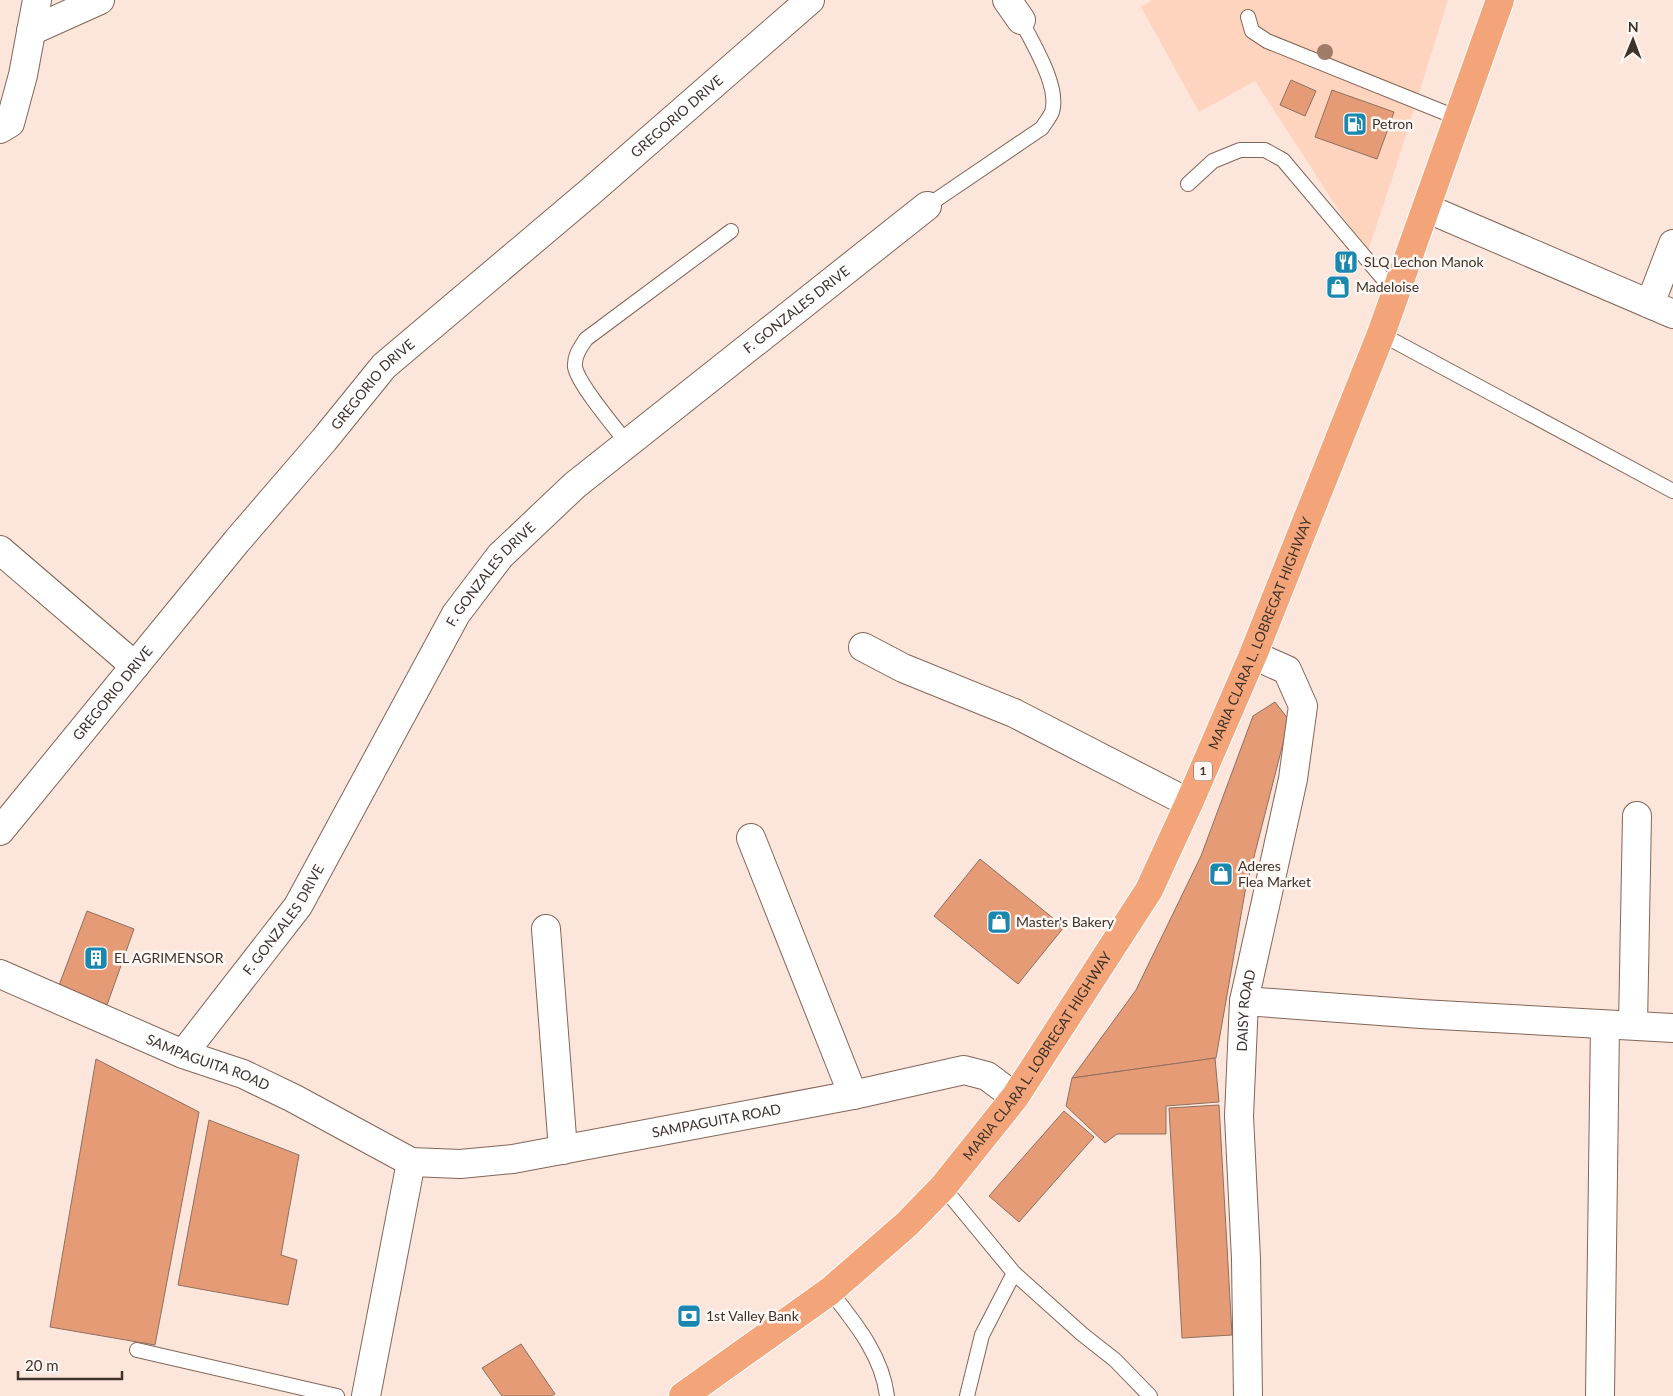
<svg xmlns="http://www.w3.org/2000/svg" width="1673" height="1396" font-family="Lato,sans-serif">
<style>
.built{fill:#fed4bf}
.building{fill:#e59b75;stroke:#8e7060}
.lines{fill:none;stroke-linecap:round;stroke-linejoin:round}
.service-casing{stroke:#836556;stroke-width:16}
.minor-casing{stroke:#836556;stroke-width:30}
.tertiary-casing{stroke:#836556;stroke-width:30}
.trunk-casing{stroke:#fff;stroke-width:30}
.service{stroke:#fff;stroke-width:14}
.minor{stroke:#fff;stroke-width:28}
.tertiary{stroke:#fff;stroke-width:28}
.trunk{stroke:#f3a478;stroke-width:28}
.tree{fill:#a07c68}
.labels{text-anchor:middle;stroke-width:5;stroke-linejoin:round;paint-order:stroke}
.shield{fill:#fef7f3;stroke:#786d67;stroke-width:1}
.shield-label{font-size:12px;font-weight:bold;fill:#3f322b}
.street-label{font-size:14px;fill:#3f322b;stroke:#fef7f3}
.poi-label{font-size:14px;fill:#3f322b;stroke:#fef7f3;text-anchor:start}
</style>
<rect width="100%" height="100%" fill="#fce6dc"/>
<path class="built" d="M1152,0H1448L1396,167L1367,254L1255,81L1199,112L1141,7Z"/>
<g class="building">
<path d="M1291,80L1316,91L1305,116L1280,105Z"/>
<path d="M1332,90L1394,112L1377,159L1315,137Z"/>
<path d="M1275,702L1289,720L1245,892L1216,1058L1072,1078L1136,990L1201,856L1253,716Z"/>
<path d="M980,859L1064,927L1018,984L934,916Z"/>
<path d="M87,911L134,929L107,1005L58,988Z"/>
<path d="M1215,1058L1219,1102L1166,1106V1134H1117L1105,1143L1066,1106L1072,1078Z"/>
<path d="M96,1059L199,1112L155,1345L50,1327Z"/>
<path d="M1219,1105L1232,1335L1182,1338L1169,1108Z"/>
<path d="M1064,1111L1094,1137L1019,1222L989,1196Z"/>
<path d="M209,1120L299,1155L281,1255L297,1260L288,1305L178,1285Z"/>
<path d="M521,1344L555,1394L551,1396H502L482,1368Z"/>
</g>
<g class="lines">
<g class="service-casing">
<g id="service">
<path d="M1248,17L1252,31L1267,41L1458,118"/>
<path d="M1188,184L1213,161L1240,150H1265L1283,160L1396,294"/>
<path d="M927,206L1042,128C1045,123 1050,117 1052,112C1060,86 1032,43 1021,20"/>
<path d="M1381,334L1673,491"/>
<path d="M628,444C616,429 578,384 575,367C574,356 580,348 586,339L731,231"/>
<path d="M943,1187L1014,1273L1082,1334L1115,1360L1150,1396"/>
<path d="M830,1291C855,1323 882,1355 887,1396"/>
<path d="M137,1350L337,1396"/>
<path d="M967,1396L982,1335L1014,1273"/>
</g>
</g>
<g class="minor-casing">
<g id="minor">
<path d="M1007,0L1021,20"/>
<path d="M31,31L100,0"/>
<path d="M0,129L10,123L23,75L37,0"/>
<path d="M1426,208L1673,314"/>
<path d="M1650,304L1673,244"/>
<path d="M0,550L135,666"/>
<path d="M863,647L903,668L1014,713L1189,803"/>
<path id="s1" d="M0,831L237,541L324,440L384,366L590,192L810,0"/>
<path d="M751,838L853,1095"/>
<path d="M546,929L563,1150"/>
<path d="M1244,1001L1421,1014L1673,1028"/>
<path d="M1633,1025L1637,816"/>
<path id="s2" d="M183,1054L298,906L456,614L500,556L575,485L927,206"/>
<path d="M1600,1396L1605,1025"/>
</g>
</g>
<g class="tertiary-casing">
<g id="tertiary">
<path id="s3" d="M0,974L183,1054L243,1074L293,1098L411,1162L460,1164L513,1159L853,1095L964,1070L987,1076L1015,1097"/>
<path d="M366,1396L411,1162"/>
<path id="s4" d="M1248,1396L1246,1259L1239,1116L1244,1001L1293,779L1303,706L1287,670L1253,655"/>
</g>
</g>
<g class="trunk-casing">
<g id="trunk">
<path id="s5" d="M683,1396L830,1291L907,1224L943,1187L1015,1097L1149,890L1189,803L1253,655L1381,334L1500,0"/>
</g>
</g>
<use href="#service" class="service"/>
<use href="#minor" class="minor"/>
<use href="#tertiary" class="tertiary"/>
<use href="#trunk" class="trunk"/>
</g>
<circle class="tree" cx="1325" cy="52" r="8"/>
<defs>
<g id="fuel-square" transform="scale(1.25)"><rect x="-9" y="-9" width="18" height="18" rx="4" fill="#1987ae" stroke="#fef7f3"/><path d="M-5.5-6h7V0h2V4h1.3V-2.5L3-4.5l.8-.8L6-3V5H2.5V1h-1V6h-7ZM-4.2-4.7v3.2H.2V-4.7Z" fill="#fff"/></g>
<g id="restaurant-square" transform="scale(1.25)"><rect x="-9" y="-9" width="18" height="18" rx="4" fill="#1987ae" stroke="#fef7f3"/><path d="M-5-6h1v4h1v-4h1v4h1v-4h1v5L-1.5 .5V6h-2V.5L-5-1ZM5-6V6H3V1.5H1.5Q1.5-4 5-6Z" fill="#fff"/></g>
<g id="shop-square" transform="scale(1.25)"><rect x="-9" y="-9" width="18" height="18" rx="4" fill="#1987ae" stroke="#fef7f3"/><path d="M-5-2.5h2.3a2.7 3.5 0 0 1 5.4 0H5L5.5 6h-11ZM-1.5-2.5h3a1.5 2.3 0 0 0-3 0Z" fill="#fff"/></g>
<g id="building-square" transform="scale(1.25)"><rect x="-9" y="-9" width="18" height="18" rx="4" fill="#1987ae" stroke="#fef7f3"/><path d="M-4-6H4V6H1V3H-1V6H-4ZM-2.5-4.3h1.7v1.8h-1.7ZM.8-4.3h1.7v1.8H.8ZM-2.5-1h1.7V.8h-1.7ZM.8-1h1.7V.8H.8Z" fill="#fff"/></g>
<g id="bank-square" transform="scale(1.25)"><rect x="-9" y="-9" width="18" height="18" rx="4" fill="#1987ae" stroke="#fef7f3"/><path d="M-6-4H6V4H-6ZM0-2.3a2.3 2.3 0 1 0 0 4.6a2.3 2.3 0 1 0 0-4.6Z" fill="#fff"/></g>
</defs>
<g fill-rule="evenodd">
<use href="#fuel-square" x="1355" y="124"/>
<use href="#restaurant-square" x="1346" y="262"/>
<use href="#shop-square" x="1338" y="287"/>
<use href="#shop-square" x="1221" y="874"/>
<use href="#shop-square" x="999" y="922"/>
<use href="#building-square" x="96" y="958"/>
<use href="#bank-square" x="689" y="1316"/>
</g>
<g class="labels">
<rect class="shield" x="1194" y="761.5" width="18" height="19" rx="4"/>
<g class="shield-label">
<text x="1203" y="775">1</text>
</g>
<g class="street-label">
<text dy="5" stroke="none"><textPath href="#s1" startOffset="988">GREGORIO DRIVE</textPath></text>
<text dy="5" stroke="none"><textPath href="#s2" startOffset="978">F. GONZALES DRIVE</textPath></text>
<text dy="5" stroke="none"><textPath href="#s1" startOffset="582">GREGORIO DRIVE</textPath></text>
<text dy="5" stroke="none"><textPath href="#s2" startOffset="572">F. GONZALES DRIVE</textPath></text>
<text dy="5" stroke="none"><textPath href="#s5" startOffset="976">MARIA CLARA L. LOBREGAT HIGHWAY</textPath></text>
<text dy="5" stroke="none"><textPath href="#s1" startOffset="178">GREGORIO DRIVE</textPath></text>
<text dy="5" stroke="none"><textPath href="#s2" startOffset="168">F. GONZALES DRIVE</textPath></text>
<text dy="5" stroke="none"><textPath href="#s4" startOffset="386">DAISY ROAD</textPath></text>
<text dy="5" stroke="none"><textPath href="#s5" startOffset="496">MARIA CLARA L. LOBREGAT HIGHWAY</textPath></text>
<text dy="5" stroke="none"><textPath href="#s3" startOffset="226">SAMPAGUITA ROAD</textPath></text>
<text dy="5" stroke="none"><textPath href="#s3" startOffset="762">SAMPAGUITA ROAD</textPath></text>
</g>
<g class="poi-label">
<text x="1372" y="129">Petron</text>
<text x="1364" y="267">SLQ Lechon Manok</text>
<text x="1356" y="292">Madeloise</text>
<text x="1238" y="871">Aderes<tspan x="1238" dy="16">Flea Market</tspan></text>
<text x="1016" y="927">Master's Bakery</text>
<text x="114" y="963">EL AGRIMENSOR</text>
<text x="706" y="1321">1st Valley Bank</text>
</g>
</g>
<g transform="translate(1633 40) rotate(1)" stroke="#fef7f3" stroke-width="4" paint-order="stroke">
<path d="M0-4L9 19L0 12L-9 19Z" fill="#3f322b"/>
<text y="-8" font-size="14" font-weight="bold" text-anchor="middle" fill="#3f322b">N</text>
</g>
<path d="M18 1371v8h104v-8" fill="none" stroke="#3f322b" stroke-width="2.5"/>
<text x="25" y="1371" font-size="15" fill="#3f322b" stroke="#fef7f3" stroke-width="4" paint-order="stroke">20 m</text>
</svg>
